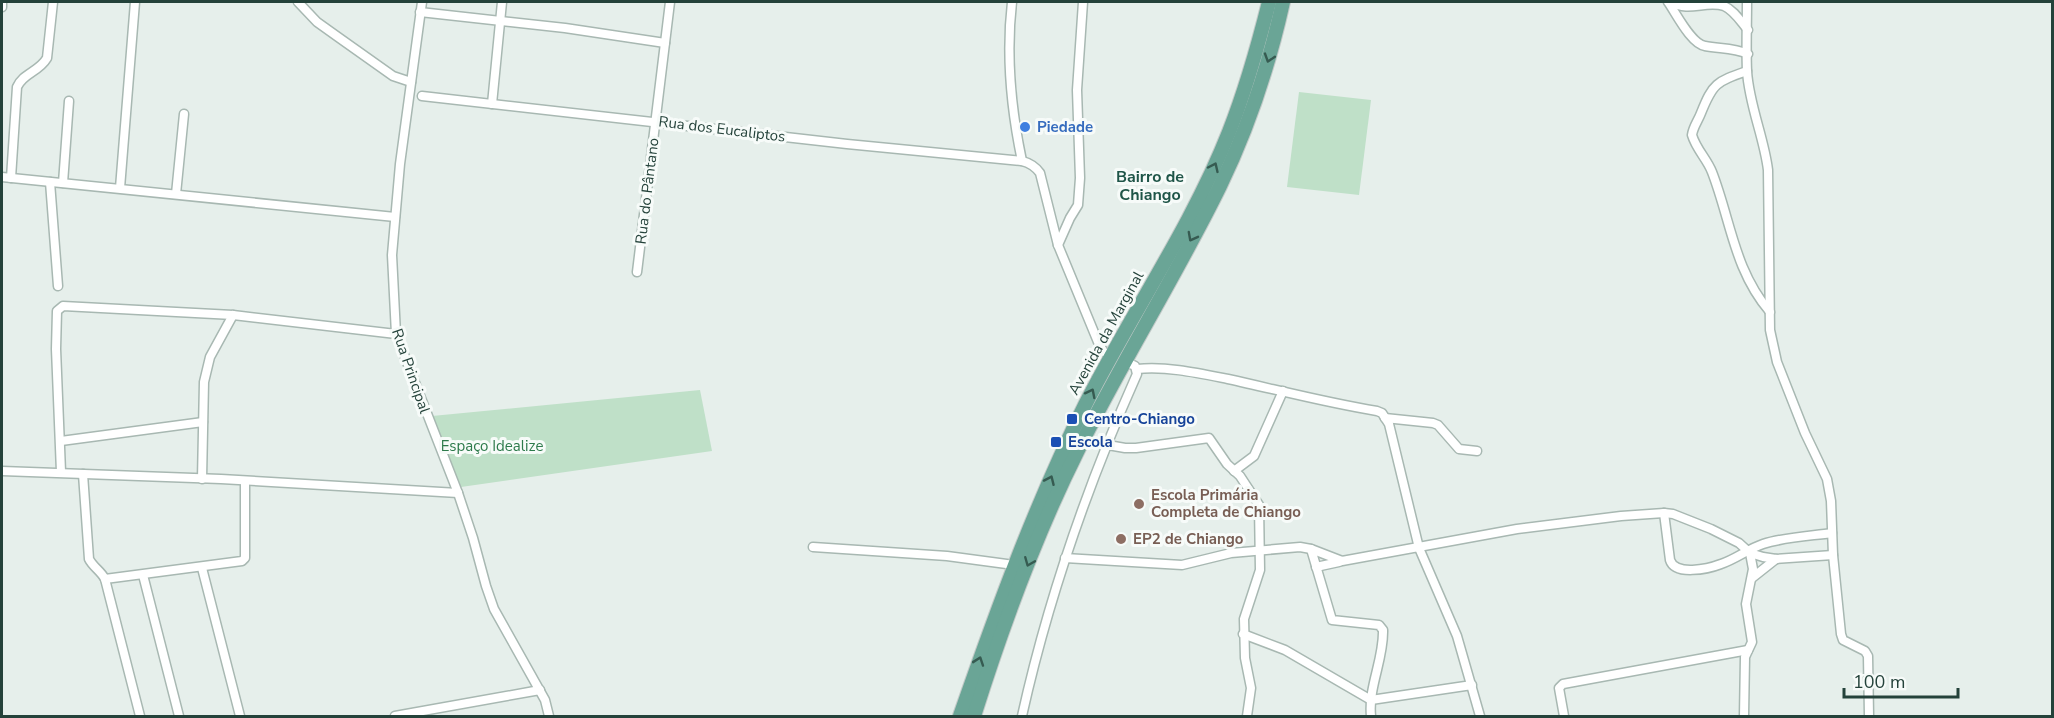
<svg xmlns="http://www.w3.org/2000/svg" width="2054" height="718" font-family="'Nunito Sans',sans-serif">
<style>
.green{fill:#bfe0c8}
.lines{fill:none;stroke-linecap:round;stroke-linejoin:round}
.street-casing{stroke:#a8b8b2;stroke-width:11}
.primary-casing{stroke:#c2cac8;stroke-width:16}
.street{stroke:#fff;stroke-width:8}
.primary{stroke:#6aa596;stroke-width:14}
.oneway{stroke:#365b51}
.shop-dot{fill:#3f7fe0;stroke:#f7fbf9;stroke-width:2}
.transit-dot{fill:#1a4fb4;stroke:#f7fbf9;stroke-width:2}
.education-dot{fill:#8d6e63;stroke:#f7fbf9;stroke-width:2}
.labels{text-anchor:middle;stroke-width:6;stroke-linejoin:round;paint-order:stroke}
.shop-label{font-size:15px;font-weight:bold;fill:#366cbe;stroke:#f7fbf9;text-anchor:start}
.street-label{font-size:15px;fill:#24423a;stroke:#f7fbf9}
.transit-label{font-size:15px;font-weight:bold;fill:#164399;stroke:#f7fbf9;text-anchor:start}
.park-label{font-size:15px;fill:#2d7a4b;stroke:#f7fbf9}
.education-label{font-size:15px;font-weight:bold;fill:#785e54;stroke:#f7fbf9;text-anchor:start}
.neighbourhood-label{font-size:16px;font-weight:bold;fill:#1f5548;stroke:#f7fbf9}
</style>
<rect width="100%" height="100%" fill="#e6efeb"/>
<g class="green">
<path d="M1299,92L1371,100L1359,195L1287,187Z"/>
<path d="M700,390L712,451L461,487L432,416Z"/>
</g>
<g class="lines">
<g class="street-casing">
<g id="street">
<path d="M298,2L317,22L338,37L393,76L411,82"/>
<path d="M422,2L400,164L392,255L396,334L458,493L473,538L486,586L494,609L545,700L549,716"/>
<path d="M1012,2C1006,54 1011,109 1022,161"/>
<path d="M1668,2C1676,13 1691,44 1705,46C1720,49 1733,47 1748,54"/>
<path d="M1671,2C1690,13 1705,0 1724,6C1734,10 1741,22 1748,30"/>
<path d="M1747,2C1747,24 1746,48 1747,71C1749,105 1764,137 1768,170L1770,330L1777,362L1805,433L1827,479L1831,501L1833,555L1841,634L1843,640L1865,651L1868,656L1869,716"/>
<path d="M2,7V2"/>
<path d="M420,12L565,28L665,43"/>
<path d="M1747,71C1716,82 1713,83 1701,113C1698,121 1693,127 1692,135C1696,149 1707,159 1712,172C1731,221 1734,270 1770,312"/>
<path d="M422,96L847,144L1022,161C1030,163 1035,166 1040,173L1058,245L1098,342L1103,351L1110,357"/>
<path d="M492,104L502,2"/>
<path d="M2,177L395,217"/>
<path d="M11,178L17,87C23,73 39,72 47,58L53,2"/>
<path d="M50,182L58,286"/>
<path d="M63,183L69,101"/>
<path d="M120,188L135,2"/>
<path d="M176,194L184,114"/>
<path d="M1058,245L1070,218L1078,205L1080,178L1077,90L1083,2"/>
<path d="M637,272L670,2"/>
<path d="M1137,369C1167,366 1198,373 1228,379C1278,390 1327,403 1377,411L1382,413L1389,424L1419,548L1457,636L1480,716"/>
<path d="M1385,418L1433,423L1438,425L1459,449L1477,451"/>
<path d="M61,441L203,422"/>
<path d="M1108,445L1125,448H1136L1209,438L1227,464L1240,476L1259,505L1260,570L1244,619L1245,658L1251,688L1247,716"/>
<path d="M2,471L221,479L458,493"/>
<path d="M1234,471L1254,456L1283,391"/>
<path d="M61,472L56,349L57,311L63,306L233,315L396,334"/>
<path d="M83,474L89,559C93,567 101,571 105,579L140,716"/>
<path d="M202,479L204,382L210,357L233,315"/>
<path d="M1664,513L1670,560C1675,576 1708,569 1721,564C1736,559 1748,549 1763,544C1785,537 1810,536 1832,533"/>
<path d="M813,547L947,556L1014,565"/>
<path d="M1311,549L1332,620L1379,625L1383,630C1384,659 1368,687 1371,716"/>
<path d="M1065,558L1182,565L1231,553L1300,547L1311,549L1342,561L1517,529L1621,516L1664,513L1673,514L1711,529L1739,543L1750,553L1763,557L1776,559L1833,555"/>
<path d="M1316,567L1339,562"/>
<path d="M202,568L240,716"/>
<path d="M143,575L179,716"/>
<path d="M1752,578L1776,559"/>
<path d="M105,579L242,561L245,558V481"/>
<path d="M1243,634L1285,650L1371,700L1472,685"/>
<path d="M395,716L540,690"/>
<path d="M1022,716C1048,599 1088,484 1137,374L1135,366L1124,361"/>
<path d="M1564,716L1559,688L1563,684L1748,650"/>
<path d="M1744,716L1745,657L1752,642L1746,604L1753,569L1750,553"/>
</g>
</g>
<g class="primary-casing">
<g id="primary">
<path d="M960,716C997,610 1035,505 1085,405C1131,314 1192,226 1229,132C1246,89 1258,46 1269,2"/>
<path d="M974,716C1002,627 1036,534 1078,450C1122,361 1176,276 1220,186C1248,128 1269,65 1283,2"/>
</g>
</g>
<use href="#street" class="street"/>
<use href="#primary" class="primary"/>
</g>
<defs><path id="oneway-chevron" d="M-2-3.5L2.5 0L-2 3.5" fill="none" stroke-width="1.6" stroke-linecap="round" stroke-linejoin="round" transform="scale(1.5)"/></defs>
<g class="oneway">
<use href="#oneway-chevron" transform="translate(1269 58) rotate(108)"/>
<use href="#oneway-chevron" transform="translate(1214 167) rotate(-65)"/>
<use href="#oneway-chevron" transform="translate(1192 237) rotate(118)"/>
<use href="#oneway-chevron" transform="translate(1091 393) rotate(-63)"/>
<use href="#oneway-chevron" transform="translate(1050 480) rotate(-66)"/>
<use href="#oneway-chevron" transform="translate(1029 562) rotate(112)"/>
<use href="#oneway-chevron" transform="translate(979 661) rotate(-71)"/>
</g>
<circle class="shop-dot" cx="1025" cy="127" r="6"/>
<g class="transit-dot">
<rect x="1066" y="413" width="12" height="12" rx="3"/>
<rect x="1050" y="436" width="12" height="12" rx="3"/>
</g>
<g class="education-dot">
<circle cx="1139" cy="504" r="6"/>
<circle cx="1121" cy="539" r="6"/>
</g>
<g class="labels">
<g class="shop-label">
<text x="1037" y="132">Piedade</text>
</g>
<g class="street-label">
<text transform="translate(722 129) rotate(7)" y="5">Rua dos Eucaliptos</text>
<text transform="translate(647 191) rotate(-83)" y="5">Rua do Pântano</text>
<text transform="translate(1106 333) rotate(-61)" y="5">Avenida da Marginal</text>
<text transform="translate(411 371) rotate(71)" y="5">Rua Principal</text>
</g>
<g class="transit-label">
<text x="1084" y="424">Centro-Chiango</text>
<text x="1068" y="447">Escola</text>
</g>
<g class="park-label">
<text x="492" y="451">Espaço Idealize</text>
</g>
<g class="education-label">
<text x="1151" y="500">Escola Primária<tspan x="1151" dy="17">Completa de Chiango</tspan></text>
<text x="1133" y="544">EP2 de Chiango</text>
</g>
<g class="neighbourhood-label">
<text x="1150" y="182">Bairro de<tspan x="1150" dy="18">Chiango</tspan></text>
</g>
</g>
<rect width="2054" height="718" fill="none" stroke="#24423a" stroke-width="6"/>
<path d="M1844 688v9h114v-9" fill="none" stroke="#24423a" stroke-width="3"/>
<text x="1853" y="688" font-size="18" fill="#24423a" stroke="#f7fbf9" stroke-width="4.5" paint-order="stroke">100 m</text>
</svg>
